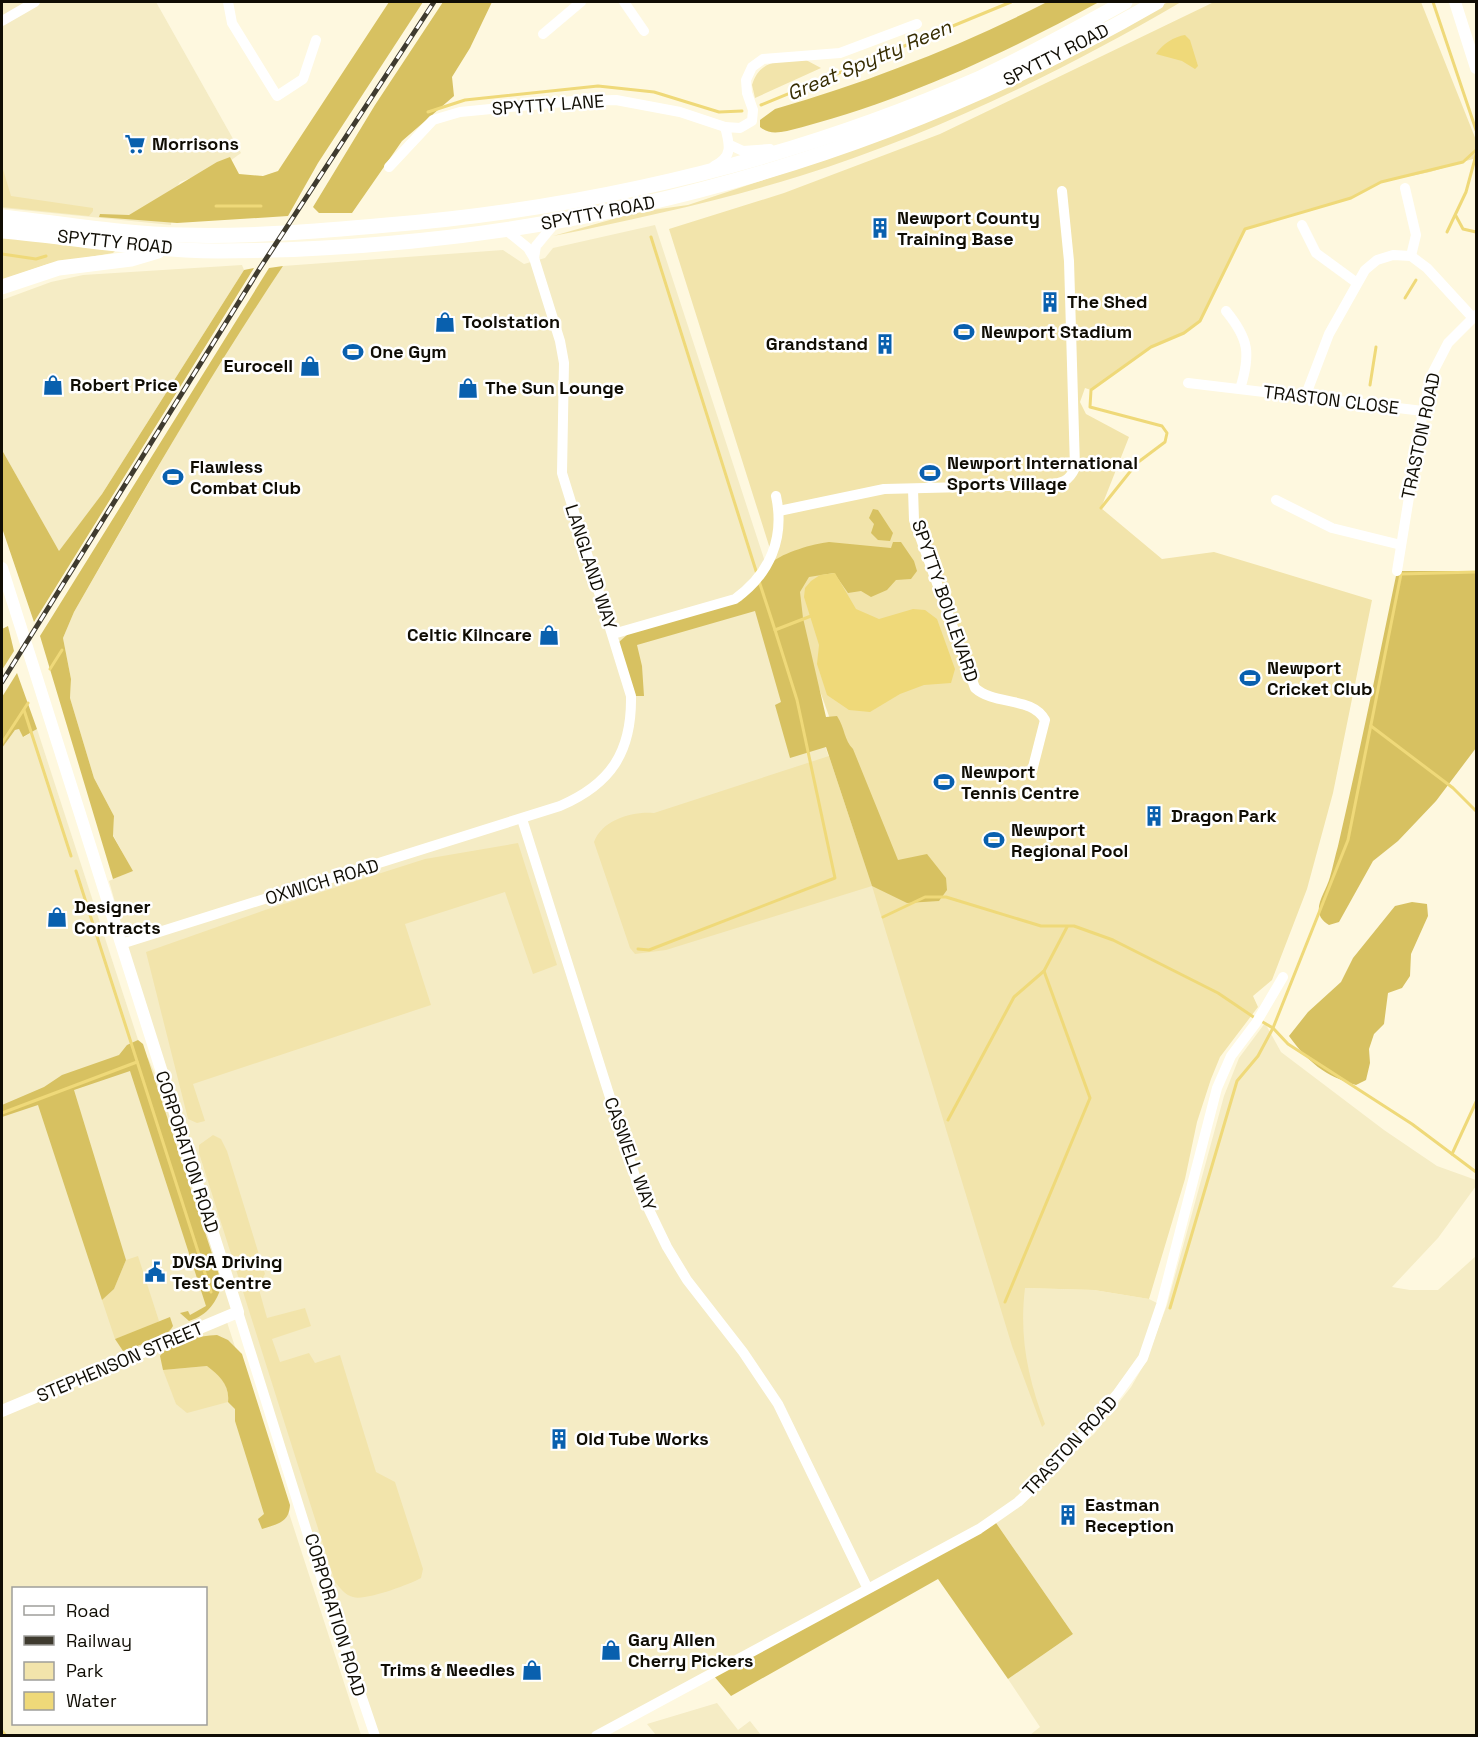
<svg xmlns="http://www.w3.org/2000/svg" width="1478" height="1737" font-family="'Space Grotesk',sans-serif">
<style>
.built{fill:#f5ecc5;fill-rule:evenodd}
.green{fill:#f2e4ab}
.forest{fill:#d7c161}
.water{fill:#efd979}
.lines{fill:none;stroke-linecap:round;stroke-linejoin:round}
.stream{stroke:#efd979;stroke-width:3}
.minor{stroke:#fff;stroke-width:10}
.tertiary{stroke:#fff;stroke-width:12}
.primary{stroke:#fff;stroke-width:15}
.rail-casing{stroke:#3f3b2f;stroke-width:5}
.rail{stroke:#fff;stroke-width:3;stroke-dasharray:9;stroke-linecap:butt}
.labels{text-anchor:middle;stroke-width:5;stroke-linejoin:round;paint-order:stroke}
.street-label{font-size:18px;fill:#100d04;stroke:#fff}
.poi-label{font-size:18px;font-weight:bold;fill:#100d04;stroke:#fff;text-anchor:start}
.water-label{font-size:20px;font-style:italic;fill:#372d02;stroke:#fff}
</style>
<rect width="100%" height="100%" fill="#fef8df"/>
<g class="built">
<path d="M2,2H156L241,153L223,166L180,182L175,190L171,225L2,208Z"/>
<path d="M655,225L846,810L1025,1288L1094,1290L1149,1299L1161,1305L1149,1343L1062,1461L1094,1434L1131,1387L1145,1363L1167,1305L1224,1096L1239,1058L1265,1023L1281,1052L1384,1130L1437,1166L1476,1180V1186L1438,1238L1392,1287L1410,1290H1438L1476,1256V1735H1030L1040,1727L1008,1679L1073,1634L994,1520L596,1735H375L239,1313L226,1319L361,1735H7L2,1731V1417L203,1328L2,1411V1113L148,1058L179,1128L109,881L132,870L113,835L114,816L94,778L70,698L71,679L63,638L74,612L221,358L283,266L503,250L524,264L545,258L553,248ZM14,1588H206V1724H14Z"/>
<path d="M242,265L244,270L102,494L59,552L2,450V300L51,282L83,275Z"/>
<path d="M19,729L24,737L37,729L143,1055L2,1110V748L15,730Z"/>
<path d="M717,1703L738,1730L750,1721L761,1735H656L647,1724Z"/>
</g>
<g class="green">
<path d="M1168,2H1181C1061,72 934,134 800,176C719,201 636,219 553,236L638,212L688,205L805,166L1122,27Z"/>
<path d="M1214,2H1421L1476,140V158L1430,172L1381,182L1351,198L1245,229L1200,321L1184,333L1151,347L1091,390L1085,388L1080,402L1086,414L1129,437L1101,508L1162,559L1214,552L1372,600L1333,793L1307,889L1272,980L1253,996L1258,1007L1220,1057L1211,1079L1197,1122L1185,1179L1149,1299L1094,1290L1025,1288C1019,1338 1028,1378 1045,1424L1042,1427L1012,1346L872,886L666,950L635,954L630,948L594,842C602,820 632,811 654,813L829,756L872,886L887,878L777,571L669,229L784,193L940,134Z"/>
<path d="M806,60L821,68L755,98L752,85C760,58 782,61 806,60Z"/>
<path d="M2,166L11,196L93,208V211L89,216L2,207Z"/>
<path d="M2,237L115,251L113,253L48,264L2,280Z"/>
<path d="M518,843L557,965L533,974L505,892L405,924L431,1005L193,1084L205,1121L197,1123L188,1119L146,952L265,910L425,859Z"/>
<path d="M213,1135L221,1139L227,1151L265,1274L258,1286L267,1318L305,1308L311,1326L272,1339L280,1362L309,1353L315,1363L340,1355L376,1472L395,1482L423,1569L421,1578C408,1585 365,1601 353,1597C345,1595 340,1588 335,1582L199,1153V1145Z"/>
<path d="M138,1256L159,1321L150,1327L115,1339L102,1300L114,1289L126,1260Z"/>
<path d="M208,1366C219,1375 230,1385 228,1402L187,1413L176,1404L163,1370Z"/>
</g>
<g class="forest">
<path d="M389,2H423L318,163L288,216L177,223L99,217L100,214L129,215L217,162L230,157L239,174L263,176L278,171Z"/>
<path d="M443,2H492L470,48L452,77L454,96L402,141L352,213H319L313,207L375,105Z"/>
<path d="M1047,2H1099C1000,56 896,104 787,131C777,133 768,134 760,127V120L775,109C868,82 961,46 1047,2Z"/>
<path d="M283,266C208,378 141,495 74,612L63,638L71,679L70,698L94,778L114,816L113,836L133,871L113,879L40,636L269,268Z"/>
<path d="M254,268L34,622L2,528V450L59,551L102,494L244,270Z"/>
<path d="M873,509L878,510L893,533L890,541L878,540L871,533L874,524L869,518Z"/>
<path d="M829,542L891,548L893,542H901L914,561L917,571L911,579L896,580L887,590L871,597L861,591L848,593L834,573L809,577L800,592L803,618L826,717L837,716C845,728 844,740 853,749L898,860L927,854L946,878L947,890L939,901L907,903L872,886L826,747L790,758L775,705L781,702L755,611L637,645L642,666L644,696H633L619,642L628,634L741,601C753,590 759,573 771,563C784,552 813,544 829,542Z"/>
<path d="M1397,571H1476V748L1436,801L1398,841L1373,861L1339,922L1329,925C1308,912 1325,895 1330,877C1333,867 1335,856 1338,846C1359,755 1378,663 1397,571Z"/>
<path d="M8,626L14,651L2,670V629Z"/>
<path d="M17,673L37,729L23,737L19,729L15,730L2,748V697Z"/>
<path d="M1412,902L1427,904L1428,916L1411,954L1410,976L1402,988L1388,993L1384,1024L1374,1034L1369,1049L1370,1063L1366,1080L1356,1085C1325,1076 1308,1062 1289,1036L1308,1012L1341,982L1353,958L1395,906Z"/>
<path d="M138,1040L143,1044L222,1284C217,1302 208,1315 189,1321L180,1313L188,1311L190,1315L206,1306L130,1071L74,1090L126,1260L114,1289L102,1300L38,1105L2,1117V1105L44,1087L62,1075L119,1055L127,1045Z"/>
<path d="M170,1317L173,1326C166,1340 137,1345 123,1351L115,1339Z"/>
<path d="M217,1335L228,1340L242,1354L290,1505C289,1523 277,1524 262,1529L258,1519L264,1514L235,1421V1409L228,1402C230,1385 219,1375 207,1366L163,1370L160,1356C171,1341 199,1336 217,1335Z"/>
<path d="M994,1520L1073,1634L1008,1679L938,1579L731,1696L713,1675Z"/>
</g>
<g class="water">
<path d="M1185,35L1190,40L1198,66L1195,69L1182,61L1156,54C1161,45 1175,36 1185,35Z"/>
<path d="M835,573L856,609L879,619L913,609L925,610L937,619L955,669L951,683L924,685L900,694L870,712L849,710L827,695L817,664L819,645L804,597L805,588L811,581L820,575Z"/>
</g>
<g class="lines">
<g class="stream">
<path d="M1433,2L1476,130"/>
<path d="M761,105L1011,2"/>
<path d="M428,112L465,100L598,86L654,92L719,112L742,111"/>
<path d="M216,206H261"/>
<path d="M1456,216L1463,229L1476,232"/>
<path d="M1447,232L1466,192L1476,155"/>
<path d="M651,237L757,574"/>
<path d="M2,254L36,259L46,256"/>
<path d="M1405,298L1416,280"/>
<path d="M1370,385L1376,347"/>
<path d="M1101,508L1137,463L1165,442L1167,433L1162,426L1090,407L1091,390L1151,347L1184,333L1200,321L1245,229L1351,198L1381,182L1463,162L1476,150"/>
<path d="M759,581L775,630"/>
<path d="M50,669L62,650"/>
<path d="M24,710L71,856"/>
<path d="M1371,726L1453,788L1476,811"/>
<path d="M2,743L28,703"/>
<path d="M76,871L211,1292"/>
<path d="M883,917L925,897H946L1041,926H1074L1113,940L1218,993L1255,1018"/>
<path d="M638,949L649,950L835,878L797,700L775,630L811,616"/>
<path d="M1476,1102L1452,1154L1476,1172"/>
<path d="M2,1113L137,1062"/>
<path d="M948,1120L1014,997L1044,971"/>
<path d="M1452,1154L1412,1124L1288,1044L1273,1028L1348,840L1401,574L1476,572"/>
<path d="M1005,1302L1090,1098L1044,971L1067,927"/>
<path d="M1170,1308L1237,1081L1258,1056L1273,1028L1261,1021"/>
<path d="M2,1731L6,1736"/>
</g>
<g class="minor">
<path d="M228,2L232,23L277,96L303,79L316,40"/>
<path d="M624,2L644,31"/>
<path d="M2,21L35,2"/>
<path d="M543,34L581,2"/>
<path d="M730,145L743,151L770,149"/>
<path d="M714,166C733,157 730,145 725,127L740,128L752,121L753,110L747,93L746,80L752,67L763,59L840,53L917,24"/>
<path d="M389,167L433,120L460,112L573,101L616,100L680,112L725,127"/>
<path d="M1405,188L1416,235L1411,256"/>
<path d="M1302,225L1316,253L1357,283"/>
<path d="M534,258L536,246L555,223"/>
<path d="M1226,311C1249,339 1251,354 1240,389"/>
<path d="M1188,383L1423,411"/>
<path d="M1305,397L1329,334L1365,270L1377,260L1393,255L1411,256L1427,268L1473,318"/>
<path d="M913,489L914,520L975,688C995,706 1032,696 1045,720L1032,771"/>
<path d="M1276,500L1332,528L1401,545"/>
<path d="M779,511L884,489L1046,485C1061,483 1068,483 1075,468L1069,261L1062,191"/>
<path d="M1397,571L1423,411L1432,374L1448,343L1476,315"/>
<path d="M613,634L735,599C770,574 785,538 776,496"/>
<path d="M522,819L639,1189L667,1247L687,1280L743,1352L778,1404L867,1587"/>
<path d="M121,944L560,806C611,784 632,752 631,696L562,473L564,363L560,341L534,258L528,248L506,230"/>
<path d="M238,1312L322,1580L375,1736"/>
<path d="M596,1736L979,1529L1018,1502L1057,1465L1118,1393L1143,1358L1161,1305L1217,1088L1231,1056L1256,1023L1283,977"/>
</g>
<g class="tertiary">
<path d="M1455,2L1476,68"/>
<path d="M2,568L238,1312L2,1411"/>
</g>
<g class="primary">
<path d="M2,217C61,223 122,234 182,235C250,237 319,231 387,225C592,208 791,161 980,78C1030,55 1078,28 1125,2"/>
<path d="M2,231C73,237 146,251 218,251C554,250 866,170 1157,2"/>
<path d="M2,287L59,268L131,259L158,251"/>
</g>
<g class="rail-casing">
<path id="rail" d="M2,682L260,268L434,2"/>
</g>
<use href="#rail" class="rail"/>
</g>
<defs>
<g id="supermarket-bare" transform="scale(1.62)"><path d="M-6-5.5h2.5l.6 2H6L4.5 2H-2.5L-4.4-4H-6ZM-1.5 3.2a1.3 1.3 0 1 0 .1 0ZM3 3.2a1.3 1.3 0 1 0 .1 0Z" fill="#0960ae" stroke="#fff" stroke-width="2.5" paint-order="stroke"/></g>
<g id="building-bare" transform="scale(1.62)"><path d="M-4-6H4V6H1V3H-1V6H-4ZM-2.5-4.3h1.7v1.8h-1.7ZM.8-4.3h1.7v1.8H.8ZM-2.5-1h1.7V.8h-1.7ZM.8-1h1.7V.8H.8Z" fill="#0960ae" stroke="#fff" stroke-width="2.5" paint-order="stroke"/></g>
<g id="shop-bare" transform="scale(1.62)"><path d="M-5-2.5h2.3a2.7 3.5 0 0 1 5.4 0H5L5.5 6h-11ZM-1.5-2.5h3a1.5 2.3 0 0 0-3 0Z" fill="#0960ae" stroke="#fff" stroke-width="2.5" paint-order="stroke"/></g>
<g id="stadium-bare" transform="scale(1.62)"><path d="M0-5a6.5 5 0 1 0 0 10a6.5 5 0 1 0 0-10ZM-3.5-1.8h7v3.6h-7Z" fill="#0960ae" stroke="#fff" stroke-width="2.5" paint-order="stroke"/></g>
<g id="civic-bare" transform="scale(1.62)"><path d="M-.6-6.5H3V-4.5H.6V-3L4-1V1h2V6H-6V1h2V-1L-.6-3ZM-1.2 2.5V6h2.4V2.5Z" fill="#0960ae" stroke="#fff" stroke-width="2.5" paint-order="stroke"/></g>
</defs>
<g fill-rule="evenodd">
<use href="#supermarket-bare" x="135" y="144"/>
<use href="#building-bare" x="880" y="228"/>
<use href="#building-bare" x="1050" y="302"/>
<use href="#shop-bare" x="445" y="322"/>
<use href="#stadium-bare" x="964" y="332"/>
<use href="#building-bare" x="885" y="344"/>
<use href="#stadium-bare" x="353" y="352"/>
<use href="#shop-bare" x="310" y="366"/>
<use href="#shop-bare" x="53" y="385"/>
<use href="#shop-bare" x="468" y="388"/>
<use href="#stadium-bare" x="930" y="473"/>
<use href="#stadium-bare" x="173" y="477"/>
<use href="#shop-bare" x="549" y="635"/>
<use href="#stadium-bare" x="1250" y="678"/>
<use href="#stadium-bare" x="944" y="782"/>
<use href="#building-bare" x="1154" y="816"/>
<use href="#stadium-bare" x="994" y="840"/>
<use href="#shop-bare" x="57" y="917"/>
<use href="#civic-bare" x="155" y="1272"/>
<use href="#building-bare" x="559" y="1439"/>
<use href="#building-bare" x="1068" y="1515"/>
<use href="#shop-bare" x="611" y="1650"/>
<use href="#shop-bare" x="532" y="1670"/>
</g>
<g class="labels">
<g class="street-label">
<text transform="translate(1056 55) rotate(-27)" y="6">SPYTTY ROAD</text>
<text transform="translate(548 105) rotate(-4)" y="6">SPYTTY LANE</text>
<text transform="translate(598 213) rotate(-11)" y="6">SPYTTY ROAD</text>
<text transform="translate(115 242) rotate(6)" y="6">SPYTTY ROAD</text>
<text transform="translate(1331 400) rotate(7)" y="6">TRASTON CLOSE</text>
<text transform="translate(1421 436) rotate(-78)" y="6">TRASTON ROAD</text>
<text transform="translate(591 567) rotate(72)" y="6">LANGLAND WAY</text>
<text transform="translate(945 601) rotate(71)" y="6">SPYTTY BOULEVARD</text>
<text transform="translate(322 882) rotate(-17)" y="6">OXWICH ROAD</text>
<text transform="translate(187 1152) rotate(72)" y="6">CORPORATION ROAD</text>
<text transform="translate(630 1154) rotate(70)" y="6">CASWELL WAY</text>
<text transform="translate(120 1362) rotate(-23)" y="6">STEPHENSON STREET</text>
<text transform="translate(1070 1446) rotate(-47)" y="6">TRASTON ROAD</text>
<text transform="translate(335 1615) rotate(73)" y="6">CORPORATION ROAD</text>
</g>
<g class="poi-label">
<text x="152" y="150">Morrisons</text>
<text x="897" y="224">Newport County<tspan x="897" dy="21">Training Base</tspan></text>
<text x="1067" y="308">The Shed</text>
<text x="462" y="328">Toolstation</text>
<text x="981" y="338">Newport Stadium</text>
<text x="868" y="350" text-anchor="end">Grandstand</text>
<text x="370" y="358">One Gym</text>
<text x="293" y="372" text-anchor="end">Eurocell</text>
<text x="70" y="391">Robert Price</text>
<text x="485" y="394">The Sun Lounge</text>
<text x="947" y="469">Newport International<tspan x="947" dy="21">Sports Village</tspan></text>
<text x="190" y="473">Flawless<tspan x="190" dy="21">Combat Club</tspan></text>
<text x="532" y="641" text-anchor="end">Celtic Kilncare</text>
<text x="1267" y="674">Newport<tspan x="1267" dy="21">Cricket Club</tspan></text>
<text x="961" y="778">Newport<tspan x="961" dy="21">Tennis Centre</tspan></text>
<text x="1171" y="822">Dragon Park</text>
<text x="1011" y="836">Newport<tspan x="1011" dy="21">Regional Pool</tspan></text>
<text x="74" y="913">Designer<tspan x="74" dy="21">Contracts</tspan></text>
<text x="172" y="1268">DVSA Driving<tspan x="172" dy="21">Test Centre</tspan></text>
<text x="576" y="1445">Old Tube Works</text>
<text x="1085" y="1511">Eastman<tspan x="1085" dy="21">Reception</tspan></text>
<text x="628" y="1646">Gary Allen<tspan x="628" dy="21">Cherry Pickers</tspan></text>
<text x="515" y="1676" text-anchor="end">Trims &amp; Needles</text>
</g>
<g class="water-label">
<text transform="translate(869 60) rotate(-23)" y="7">Great Spytty Reen</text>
</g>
</g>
<rect width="1478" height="1737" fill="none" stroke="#100d04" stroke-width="6"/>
<rect x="12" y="1587" width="195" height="138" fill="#ffffff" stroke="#9f9e9b" stroke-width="1.5"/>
<rect x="24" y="1606" width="30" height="9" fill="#ffffff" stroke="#9f9e9b" stroke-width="1.5"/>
<text x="66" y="1617" font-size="18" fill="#100d04">Road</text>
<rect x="24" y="1636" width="30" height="9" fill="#3f3b2f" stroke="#9f9e9b" stroke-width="1.5"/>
<text x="66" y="1647" font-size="18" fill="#100d04">Railway</text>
<rect x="24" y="1662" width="30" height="18" fill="#f2e4ab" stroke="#9f9e9b" stroke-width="1.5"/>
<text x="66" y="1677" font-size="18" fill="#100d04">Park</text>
<rect x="24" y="1692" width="30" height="18" fill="#efd979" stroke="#9f9e9b" stroke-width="1.5"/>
<text x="66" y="1707" font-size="18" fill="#100d04">Water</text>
</svg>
